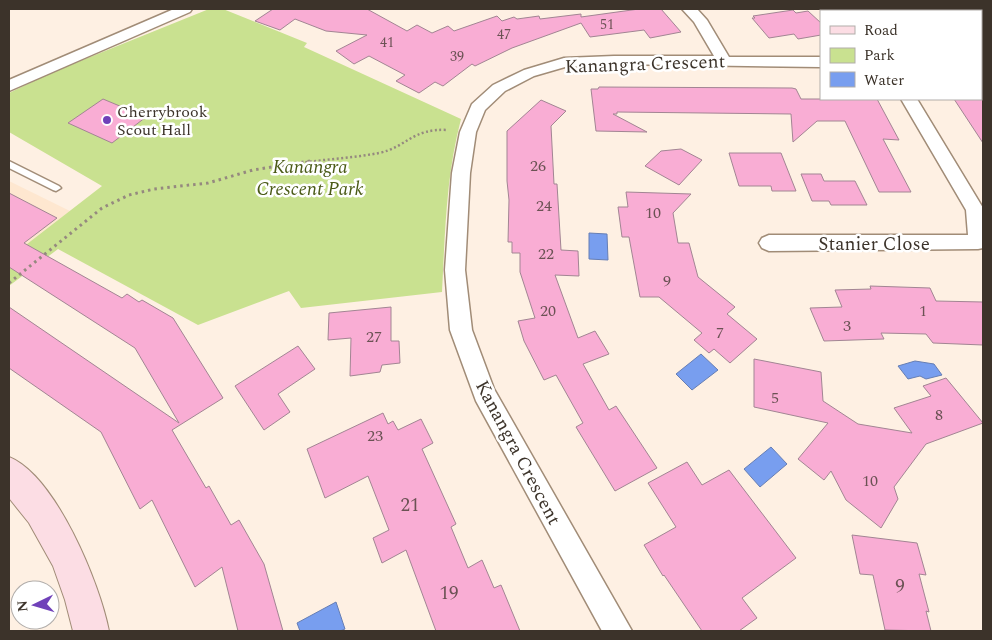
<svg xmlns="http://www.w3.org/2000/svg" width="992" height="640" font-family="Spectral,serif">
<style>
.built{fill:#fee7d0}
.green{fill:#c9e190}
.water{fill:#789eef;stroke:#667eb4}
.building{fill:#f9add4;stroke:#a28593}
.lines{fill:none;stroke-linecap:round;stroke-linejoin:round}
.service-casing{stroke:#a18c77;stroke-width:3}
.minor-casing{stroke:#a18c77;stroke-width:3}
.secondary-casing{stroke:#a18c77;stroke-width:2}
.path-far1{stroke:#95897f;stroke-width:2.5;stroke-dasharray:2 2.5;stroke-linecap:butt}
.path{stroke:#95897f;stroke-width:3;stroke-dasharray:2.5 4;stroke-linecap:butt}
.service{fill:#fff;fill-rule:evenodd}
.minor{fill:#fff;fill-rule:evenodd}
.secondary{fill:#fcdde4;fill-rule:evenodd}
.poi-dot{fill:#7041b9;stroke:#fff;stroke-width:2}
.labels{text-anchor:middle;stroke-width:5;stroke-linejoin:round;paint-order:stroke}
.far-number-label{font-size:14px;fill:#6b5254}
.far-poi-label{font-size:16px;fill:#3c332a;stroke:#fff;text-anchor:start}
.number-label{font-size:16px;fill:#6b5254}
.street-label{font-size:19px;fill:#3c332a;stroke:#fff}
.park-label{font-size:19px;font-style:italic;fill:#4a5a16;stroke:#fff}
.near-number-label{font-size:19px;fill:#6b5254}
</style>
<rect width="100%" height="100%" fill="#fef0e3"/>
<path class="built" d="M9,181L70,211L9,258Z"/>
<path class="green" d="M209,9H223L307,43L304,47L461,119C446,176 445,233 442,292L301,308L289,291L198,325L58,249L9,286V258L102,186L9,132V93L53,72Z"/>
<g class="water">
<path d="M589,233L607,234L608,260L589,259Z"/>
<path d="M701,354L718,370L692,390L676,374Z"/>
<path d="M915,361L934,364L942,375L926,379L920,376L908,379L898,366Z"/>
<path d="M771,447L787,464L760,487L744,469Z"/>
<path d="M336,602L345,629L340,631H300L297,623Z"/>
</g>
<g class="building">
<path d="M273,9H367L407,31L417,25L432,33L448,26L454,31L497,16L502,21L514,17L517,19L539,16L540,19L581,14V17L639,9H661L681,32L650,38L644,30L590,37L581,23L512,48L475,66L472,64L443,86L435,82L419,93L396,81L405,75L369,56L354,64L336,51L367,35L326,31L295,19L280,30L255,21Z"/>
<path d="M793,10L796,13L808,11L821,23V35L798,39L794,34L769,38L752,18H755L753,16Z"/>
<path d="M599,87L792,88L796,89L801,99H877L899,140L883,139L911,192H879L845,121H817L793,142L791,114L617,112V114H613L647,132L596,131L591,89H598Z"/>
<path d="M103,99L146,117L112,143L68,123Z"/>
<path d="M954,99H983V143Z"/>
<path d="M541,100L566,111L551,126L554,184H557L561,250L578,251L579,276L555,275L578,338L595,331L609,354L583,364L609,410L616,406L657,468L615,491L576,427L583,423L556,375L544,380L524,341L518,321L535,318L520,272V253H512V242H508L509,200L507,181V131Z"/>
<path d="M681,149L702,160L679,185L645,166L661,151Z"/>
<path d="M729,153H781L796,191H772L771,186H739Z"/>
<path d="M801,174H821L824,181H855L867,205H831L829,201H812Z"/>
<path d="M626,192L691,194L673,213L678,243H689L698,277L735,307L727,314L757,339L730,363L714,349L709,353L694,340L702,333L659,297H640L629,237H622L618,207H628Z"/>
<path d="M9,193L57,218L24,243L122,298L127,294L139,302L142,300L173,318L223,398L172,430L206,488L209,486L231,525L239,520L264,564L283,631H238L222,567L195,587L152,500L140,509L101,432L9,368V307L179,423L135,348L9,267Z"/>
<path d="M870,286L930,288L936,301L983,302V345L933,343L926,334L881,333L884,339L824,341L810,308L842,307L835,290L871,289Z"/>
<path d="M391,307V341H399L400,363L382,365L380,372L350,376L351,338L328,340L329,313Z"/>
<path d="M298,346L315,369L278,394L290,412L264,430L235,386Z"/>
<path d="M754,359L821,372L823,401L858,424L912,433L894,408L931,396L923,386L946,378L983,423L926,444L894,487L898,499L881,528L846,500L831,471L824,480L798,459L828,423L754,407Z"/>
<path d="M383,413L388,424L393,421L398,430L421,419L433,443L422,449L456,524L451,527L468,568L482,560L494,588L501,585L520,631H436L406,550L382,563L373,538L389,530L368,476L325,498L307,449Z"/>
<path d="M687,462L702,485L729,470L796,558L742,598L757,618L739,631H702L664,575L663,576L644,545L676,527L648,483Z"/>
<path d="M852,535L917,543L926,575L919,574L929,612L926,611L931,631L885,630L873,575L860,574Z"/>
</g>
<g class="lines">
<g class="service-casing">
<path id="service" d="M9,161L59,186L61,188L56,191L53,190L9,168Z"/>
</g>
<g class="minor-casing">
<g id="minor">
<path d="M174,9H192L190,12L9,91V80Z"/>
<path d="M682,9H697L707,20L729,57H821V67L614,64L565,67L534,76L505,91L485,110L476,132L470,173L465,270L472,330L494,389L632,631H602L476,401L450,330L445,270L452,173L460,132L472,104L493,85L524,70L564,58L614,56H714L694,22Z"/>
<path d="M933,9H950L952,11H935Z"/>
<rect x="981" y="35" width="2" height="9"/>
<path d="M901,99H917L983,208V248L978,249L769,251L762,248L759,243L762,238L769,235H968L966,210Z"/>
</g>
</g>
<g class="secondary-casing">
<path id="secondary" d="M9,457C56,476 100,584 109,631H73L65,600L53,566L29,523L9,498Z"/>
</g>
<path class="path-far1" d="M301,163C326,159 353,158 379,153C407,147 412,128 448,130"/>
<path class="path" d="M9,283L102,208L129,195L154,189L208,183L253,170L310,161"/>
<use href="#service" class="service"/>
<use href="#minor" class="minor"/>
<use href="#secondary" class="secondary"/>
</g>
<circle class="poi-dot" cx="107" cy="120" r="5"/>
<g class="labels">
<g class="far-number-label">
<text x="607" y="29">51</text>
<text x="504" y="39">47</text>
<text x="387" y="47">41</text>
<text x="457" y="61">39</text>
</g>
<g class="far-poi-label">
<text x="117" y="117">Cherrybrook<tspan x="117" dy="18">Scout Hall</tspan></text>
</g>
<g class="number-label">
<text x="538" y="171">26</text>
<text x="544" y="211">24</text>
<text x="653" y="218">10</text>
<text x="546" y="259">22</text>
<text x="667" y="286">9</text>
<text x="548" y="316">20</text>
<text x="923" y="316">1</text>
<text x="847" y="331">3</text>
<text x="720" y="338">7</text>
<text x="374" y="342">27</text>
<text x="775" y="403">5</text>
<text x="939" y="420">8</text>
<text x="375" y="441">23</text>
<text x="870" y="486">10</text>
</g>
<g class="street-label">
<text transform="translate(645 63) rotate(-2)" y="7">Kanangra Crescent</text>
<text x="874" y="250">Stanier Close</text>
<text transform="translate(519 452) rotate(62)" y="7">Kanangra Crescent</text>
</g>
<g class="park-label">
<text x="310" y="173">Kanangra<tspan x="310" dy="22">Crescent Park</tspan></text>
</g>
<g class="near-number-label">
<text x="410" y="511">21</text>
<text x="900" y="592">9</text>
<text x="449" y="599">19</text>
</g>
</g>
<rect width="992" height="640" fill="none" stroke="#3c332a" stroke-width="20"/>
<rect x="820" y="10" width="162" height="90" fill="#ffffff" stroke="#b1adaa"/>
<rect x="830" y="26" width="25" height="8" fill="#fcdde4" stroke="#b1adaa"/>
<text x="864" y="35" font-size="15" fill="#3c332a">Road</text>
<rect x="830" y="48" width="25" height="15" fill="#c9e190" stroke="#b1adaa"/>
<text x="864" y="60" font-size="15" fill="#3c332a">Park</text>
<rect x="830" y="72" width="25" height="15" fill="#789eef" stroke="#b1adaa"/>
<text x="864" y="85" font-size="15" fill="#3c332a">Water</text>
<g transform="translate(35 605) rotate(265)"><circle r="24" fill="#ffffff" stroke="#b1adaa"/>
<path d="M0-4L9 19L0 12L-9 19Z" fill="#7041b9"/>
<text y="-8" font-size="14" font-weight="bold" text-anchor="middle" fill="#3c332a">N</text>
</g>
</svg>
